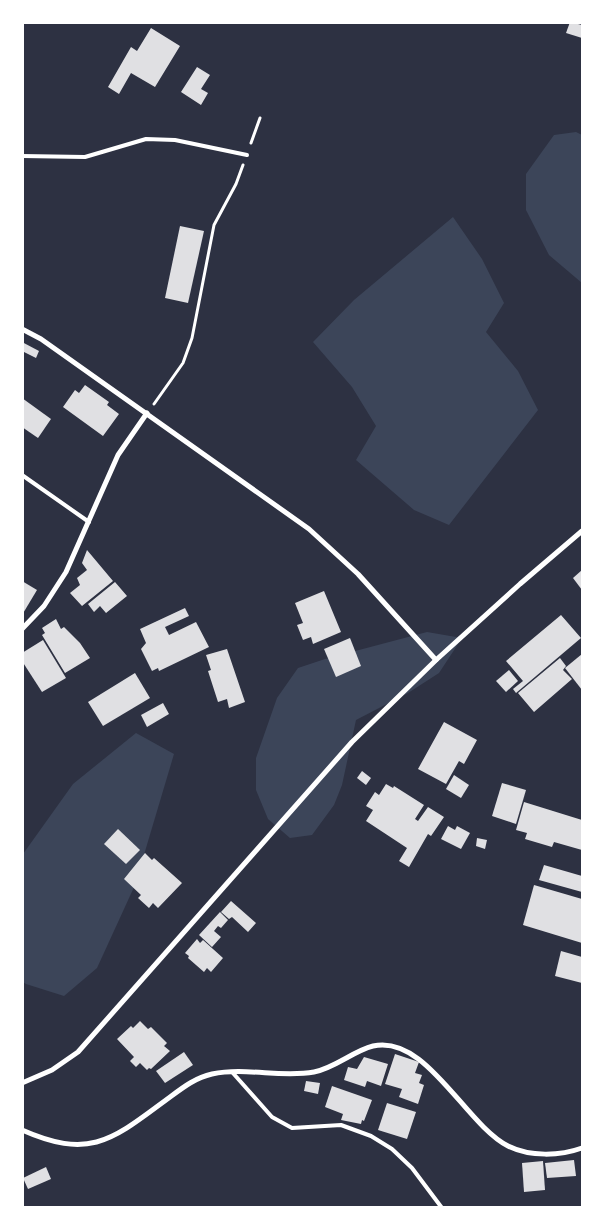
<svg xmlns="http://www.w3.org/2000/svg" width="605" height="1230" font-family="'DejaVu Sans',sans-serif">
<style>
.green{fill:#3c4559}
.building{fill:#e0e0e3}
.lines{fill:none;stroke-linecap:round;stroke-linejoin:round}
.path{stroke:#fff;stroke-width:3}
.service{stroke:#fff;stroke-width:4}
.minor{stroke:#fff;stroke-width:5}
</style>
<rect width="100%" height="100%" fill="#2d3142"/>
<g class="green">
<path d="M576,132L582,135V283L549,255L526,210V174L554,135Z"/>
<path d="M453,217L482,259L504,303L486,332L518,371L538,410L449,525L414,510L356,460L376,426L352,387L313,342L354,300Z"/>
<path d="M427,632L462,638L439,673L408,693L356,720L342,785L334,805L312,835L290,838L268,819L256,790V758L277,698L298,668L325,659Z"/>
<path d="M136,733L174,754L135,885L97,968L64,996L26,984L23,982V854L73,784Z"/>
</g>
<g class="building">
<path d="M570,22L582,25V38L566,33Z"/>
<path d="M151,28L180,46L155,87L131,73L119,94L108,87L131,47L137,51Z"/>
<path d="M197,67L210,75L201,89L208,93L201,105L181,92Z"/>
<path d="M180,226L204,231L188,303L165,298Z"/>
<path d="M22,342L39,351L36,358L22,351Z"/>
<path d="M85,385L109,402L107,405L119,414L103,436L63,407L75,390L79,393Z"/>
<path d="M22,398L51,419L38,438L22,427Z"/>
<path d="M87,550L113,581L82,606L70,593L80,585L77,578L87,570L82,563Z"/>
<path d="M582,570V590L573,578Z"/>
<path d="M22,581L37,590L22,615Z"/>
<path d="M115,582L127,596L106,613L100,606L94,612L88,604Z"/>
<path d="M324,591L341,632L313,644L311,637L303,640L297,625L303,623L295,603Z"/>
<path d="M185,608L189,616L165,627L169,635L196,622L209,647L159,671L158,668L152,671L141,649L146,643L140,629Z"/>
<path d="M561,615L581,638L516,693L513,689L523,681L506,661Z"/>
<path d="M56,619L61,629L64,627L80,643L90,658L65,673L42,635L45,633L42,628Z"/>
<path d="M350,638L361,666L336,677L324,649Z"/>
<path d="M43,640L66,678L42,692L22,661V653Z"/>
<path d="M227,649L245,702L229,708L227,699L218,702L208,671L211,670L206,655Z"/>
<path d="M582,654V690L565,668Z"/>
<path d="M560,658L566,666L563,670L572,679L534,712L518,693Z"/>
<path d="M509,670L518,681L506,692L496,681Z"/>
<path d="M135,673L150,698L103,726L88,702Z"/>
<path d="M163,703L169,714L147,727L141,715Z"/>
<path d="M444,722L477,740L464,764L459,761L446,784L418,769Z"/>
<path d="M362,771L371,778L366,785L357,778Z"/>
<path d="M454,775L469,785L461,798L446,789Z"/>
<path d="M502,783L526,790L516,824L492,816Z"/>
<path d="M386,784L393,788L394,786L424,805L415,819L418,821L428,807L444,817L431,836L428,834L409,867L399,861L407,848L366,821L373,810L366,806L375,792L379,795Z"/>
<path d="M524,802L582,820V850L554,842L552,847L525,839L527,833L516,830Z"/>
<path d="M448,826L455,830L457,826L470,833L461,849L441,839Z"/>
<path d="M118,829L140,850L126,864L104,844Z"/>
<path d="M477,838L487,840L485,849L476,846Z"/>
<path d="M145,853L152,860L154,858L182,883L158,908L153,903L149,908L138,898L141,895L124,879Z"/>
<path d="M544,865L582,876V892L539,880Z"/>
<path d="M534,885L582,899V943L523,925Z"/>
<path d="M231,901L256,923L248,932L232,917L229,919L221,912Z"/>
<path d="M220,912L228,920L221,928L218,926L214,931L221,937L212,947L199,935Z"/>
<path d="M197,939L200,943L203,940L223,958L211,972L207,968L204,972L188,958L189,956L185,953Z"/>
<path d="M561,951L582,957V983L555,976Z"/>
<path d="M140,1021L148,1029L151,1027L167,1043L164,1046L170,1051L151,1069L149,1068L147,1070L140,1063L136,1067L130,1061L134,1057L117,1039L131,1026L133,1028Z"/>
<path d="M184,1052L193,1065L165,1083L156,1071Z"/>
<path d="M395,1054L419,1062L415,1073L422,1075L419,1083L424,1085L418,1104L399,1097L402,1089L385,1084Z"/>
<path d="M364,1057L388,1064L381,1086L367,1081L365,1087L344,1080L348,1067L357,1069Z"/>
<path d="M306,1081L320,1083L318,1094L304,1091Z"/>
<path d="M332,1086L372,1100L364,1121L362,1120L361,1124L341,1120L343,1114L325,1107Z"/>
<path d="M387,1103L416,1112L407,1139L378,1130Z"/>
<path d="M574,1160L576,1176L547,1178L545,1163Z"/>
<path d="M543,1161L545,1190L524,1192L522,1163Z"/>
<path d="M46,1167L51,1179L28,1189L23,1178Z"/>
</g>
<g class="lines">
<g class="path">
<path d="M251,143L260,118"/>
<path d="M154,404L183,363L192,338L214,225L236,184L243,165"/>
</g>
<g class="service">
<path d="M22,156L85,157L146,139L175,140L247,155"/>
<path d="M22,475L89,522"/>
<path d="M232,1072L272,1117L292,1128L341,1125L371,1136L392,1149L412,1168L442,1208"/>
</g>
<g class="minor">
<path d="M22,329L41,339L309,529L358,574L436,660"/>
<path d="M22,629L44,606L66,572L118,455L147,413"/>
<path d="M22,1083L52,1070L78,1052L352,742L436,660L520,584L582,531"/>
<path d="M22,1130C90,1160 112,1140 166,1100C181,1089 194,1078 212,1074C246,1067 281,1078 314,1072C335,1068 353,1051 373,1046C426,1034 465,1124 508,1146C530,1157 560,1156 582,1148"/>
</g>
</g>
<rect width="605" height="1230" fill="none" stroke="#ffffff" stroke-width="48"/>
</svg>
